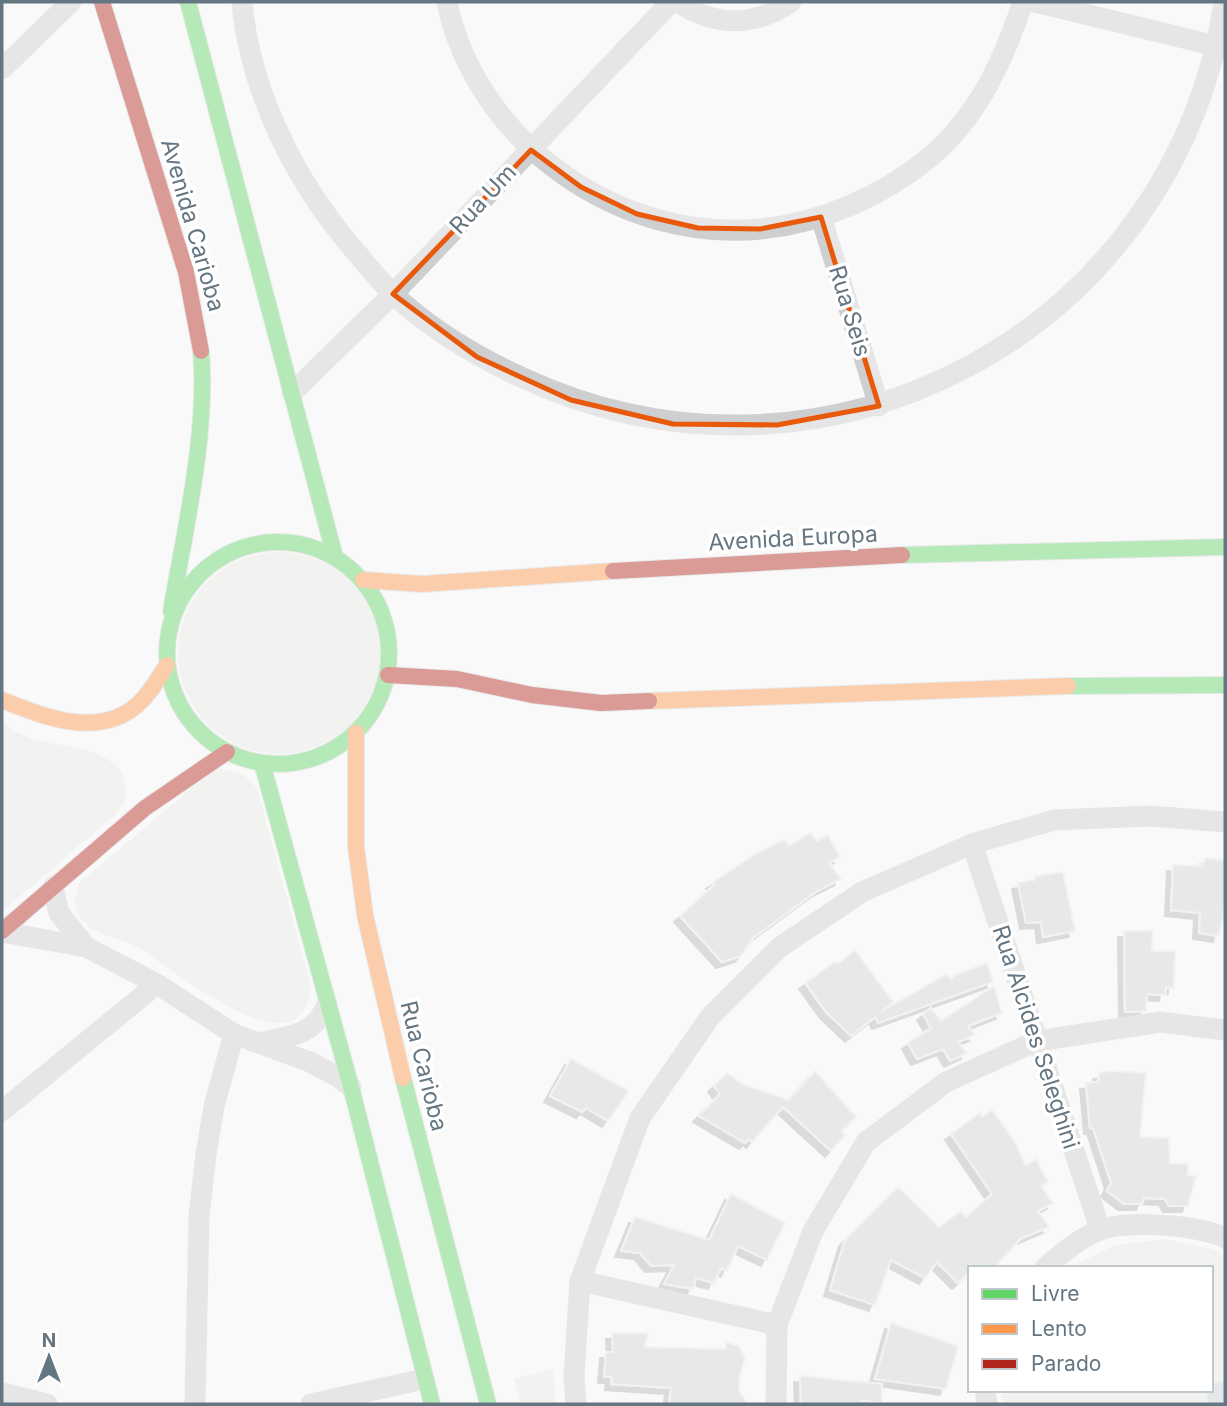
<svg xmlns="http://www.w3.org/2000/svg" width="1227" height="1406" font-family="Inter,sans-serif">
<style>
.green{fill:#e8ebe6}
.water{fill:#ced6d9}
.building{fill:#d0d2d3;stroke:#e8e8e8;stroke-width:2;filter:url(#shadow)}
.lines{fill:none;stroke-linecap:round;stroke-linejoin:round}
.fast-casing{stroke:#d5d6d7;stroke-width:18}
.slow-casing{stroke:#d5d6d7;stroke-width:18}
.jam-casing{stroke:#d5d6d7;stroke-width:18}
.street{stroke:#cecfd0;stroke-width:21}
.fast{stroke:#63d668;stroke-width:16}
.slow{stroke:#ff974d;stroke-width:16}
.jam{stroke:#b3261e;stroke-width:16}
.marked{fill:none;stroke:#e8590c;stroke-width:5;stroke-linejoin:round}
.labels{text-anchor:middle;stroke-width:7;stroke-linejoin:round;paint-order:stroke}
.street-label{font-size:23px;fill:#657683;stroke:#fff}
</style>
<defs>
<filter id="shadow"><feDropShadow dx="-6" dy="6" stdDeviation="0" flood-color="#0004"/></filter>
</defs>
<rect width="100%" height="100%" fill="#f9f9f9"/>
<g class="green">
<circle cx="279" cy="653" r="101"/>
<path d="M2,724C13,730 25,737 37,740C75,750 93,743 123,772L126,799L116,814L2,912Z"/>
<path d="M223,769L243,774L257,788L311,986C303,1081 170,966 137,947C121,938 97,936 84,922C72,911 74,896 80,882L212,771Z"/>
<path d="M1165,1239L1213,1249L1225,1256V1404H1003L1001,1390H1211V1268H1068L1116,1245Z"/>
<path d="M553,1368L556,1404H521L514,1379Z"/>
</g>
<path class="water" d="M1225,1381V1404H1208L1207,1390H1211V1383Z"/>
<g class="building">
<path d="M810,833L817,841L828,835L840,857L829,863L841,879L817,891L753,938L741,956L722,962L680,916L714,885L712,883L754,855L784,839L789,846Z"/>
<path d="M1206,858L1225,860V905L1219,936L1199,933L1200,913L1171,910L1173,865L1201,866Z"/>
<path d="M1063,872L1075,931L1043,937L1041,922L1026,923L1018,883L1035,880V876Z"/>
<path d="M1124,931H1153L1152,951H1175L1174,988H1166L1165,995L1147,994L1146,1011L1125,1012Z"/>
<path d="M855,950L893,1002L882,1011L947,974L951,979L957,974L987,963L993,982L878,1023L875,1017L851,1036L826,1012L805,983L835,962L838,964Z"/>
<path d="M994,986L1002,1013L968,1026L975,1035L958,1042L967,1053L950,1061L943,1049L917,1059L908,1043L931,1028L923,1014L931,1008L941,1021Z"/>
<path d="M571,1059L629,1091L608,1121L586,1108L582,1112L550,1096Z"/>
<path d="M815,1071L856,1117L842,1130L845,1135L831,1151L783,1107L752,1142L749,1139L745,1143L699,1116L720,1094L714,1086L727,1073L744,1085L789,1100Z"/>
<path d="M1110,1071L1146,1073L1140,1137L1169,1138L1170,1163L1188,1164V1175L1196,1176L1188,1206H1169L1165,1199L1144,1198L1142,1204H1124L1107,1191L1111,1183L1093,1128H1090L1086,1083L1098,1082L1099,1073Z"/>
<path d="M992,1110L1015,1142L1026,1166L1036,1159L1048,1182L1041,1186L1053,1203L1038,1211L1049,1227L1020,1239L994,1268H970V1272L958,1283L937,1262L925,1278L891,1260L875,1305L830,1290L845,1240L898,1187L939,1227L961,1211L966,1217L992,1194L951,1134L980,1113L982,1117Z"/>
<path d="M731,1194L785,1223L767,1260L738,1246L727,1271L721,1268L714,1283L696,1278L693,1289L664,1284L674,1265L651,1266L640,1253L621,1251L635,1217L709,1240Z"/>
<path d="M891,1323L958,1346L946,1389L875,1379Z"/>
<path d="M612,1333H648L645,1347L725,1349L726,1342L739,1346L745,1359L740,1375L739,1391L748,1404H669L671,1388L611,1384L612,1377H604L606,1352H613Z"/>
<path d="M800,1376L882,1384V1404L863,1400L860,1404H801Z"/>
</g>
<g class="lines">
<g class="fast-casing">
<g id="fast">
<path d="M188,2L335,557"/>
<circle cx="278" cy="653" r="111"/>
<path d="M902,555L1225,547"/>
<path d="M171,611C185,530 208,432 201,351"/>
<path d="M1068,686L1225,685"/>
<path d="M262,763L351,1087L432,1404"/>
<path d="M403,1078L488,1404"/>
</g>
</g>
<g class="slow-casing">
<g id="slow">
<path d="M363,580L422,584L613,571"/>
<path d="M2,700C44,717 98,739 137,705C150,694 158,679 167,665"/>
<path d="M649,701L1068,686"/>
<path d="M356,733V847L365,915L403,1078"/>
</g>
</g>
<g class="jam-casing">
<g id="jam">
<path d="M102,2L186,272L201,351"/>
<path d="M613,571L902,555"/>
<path d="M388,675L457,679L532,695L601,703L649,701"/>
<path d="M2,931L145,808L227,752"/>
</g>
</g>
<g class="street">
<path d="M242,2C250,92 296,183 355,251C367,265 379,280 392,293C430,329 477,357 523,378C826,518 1175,332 1224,2"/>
<path d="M447,2C476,142 619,243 761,229C822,223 882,196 929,158C978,117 1003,61 1023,2"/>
<path d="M678,2C715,27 754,27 791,2"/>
<path d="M1035,2L1225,48"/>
<path d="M2,69L71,2"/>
<path d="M821,217L879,406"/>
<path d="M292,393L393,294L671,2"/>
<path d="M972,844L1100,1229"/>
<path d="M53,887L59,913L86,947"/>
<path d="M2,932L86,947L157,984L234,1034L310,1062L340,1078L351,1087"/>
<path d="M262,1042C290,1037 316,1034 327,1004"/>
<path d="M2,1111L157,984"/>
<path d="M1045,1268C1061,1254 1078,1239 1098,1231C1123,1219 1201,1225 1225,1238"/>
<path d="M580,1281L777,1325"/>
<path d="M985,1390L987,1404"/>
<path d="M2,1393L47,1404"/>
<path d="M195,1404L199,1216L206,1154L214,1106L234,1034"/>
<path d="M311,1404L424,1379"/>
<path d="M576,1404L574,1376L580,1281L640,1118L710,1017L780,947L862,892L972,844L1054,820L1151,816L1225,822"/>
<path d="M776,1404L777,1325L813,1231L866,1142L946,1082L1037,1041L1160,1022L1225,1030"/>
</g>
<use href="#fast" class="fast"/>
<use href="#slow" class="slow"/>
<use href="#jam" class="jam"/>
</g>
<path d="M0 0H1227V1406H0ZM531,150L581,187L637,214L698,228L760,229L821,217L879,406L777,425L673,424L571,400L477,357L393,294Z" fill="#f9f9f9" fill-opacity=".55" fill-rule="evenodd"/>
<path class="marked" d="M531,150L581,187L637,214L698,228L760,229L821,217L879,406L777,425L673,424L571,400L477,357L393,294Z"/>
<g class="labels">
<g class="street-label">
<text transform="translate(483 199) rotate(-47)" y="8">Rua Um</text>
<text transform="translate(193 225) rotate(74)" y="8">Avenida Carioba</text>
<text transform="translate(850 311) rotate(73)" y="8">Rua Seis</text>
<text transform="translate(793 538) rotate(-3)" y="8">Avenida Europa</text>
<text transform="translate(1036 1037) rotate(72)" y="8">Rua Alcides Seleghini</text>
<text transform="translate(424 1066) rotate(76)" y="8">Rua Carioba</text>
</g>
</g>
<rect width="1227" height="1406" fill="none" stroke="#657683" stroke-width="7"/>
<rect x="968" y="1266" width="245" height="126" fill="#ffffff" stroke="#c1c8cd" stroke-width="2"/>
<rect x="982" y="1289" width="35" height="10" fill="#63d668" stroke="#c1c8cd" stroke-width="2"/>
<text x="1031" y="1301" font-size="21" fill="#657683">Livre</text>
<rect x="982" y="1324" width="35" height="10" fill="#ff974d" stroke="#c1c8cd" stroke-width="2"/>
<text x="1031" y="1336" font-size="21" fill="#657683">Lento</text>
<rect x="982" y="1359" width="35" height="10" fill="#b3261e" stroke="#c1c8cd" stroke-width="2"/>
<text x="1031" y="1371" font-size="21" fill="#657683">Parado</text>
<g transform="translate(49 1357)" stroke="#ffffff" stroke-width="5" paint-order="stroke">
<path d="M0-5L12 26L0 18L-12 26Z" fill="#657683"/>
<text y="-10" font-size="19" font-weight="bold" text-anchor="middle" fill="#657683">N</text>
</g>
</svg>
